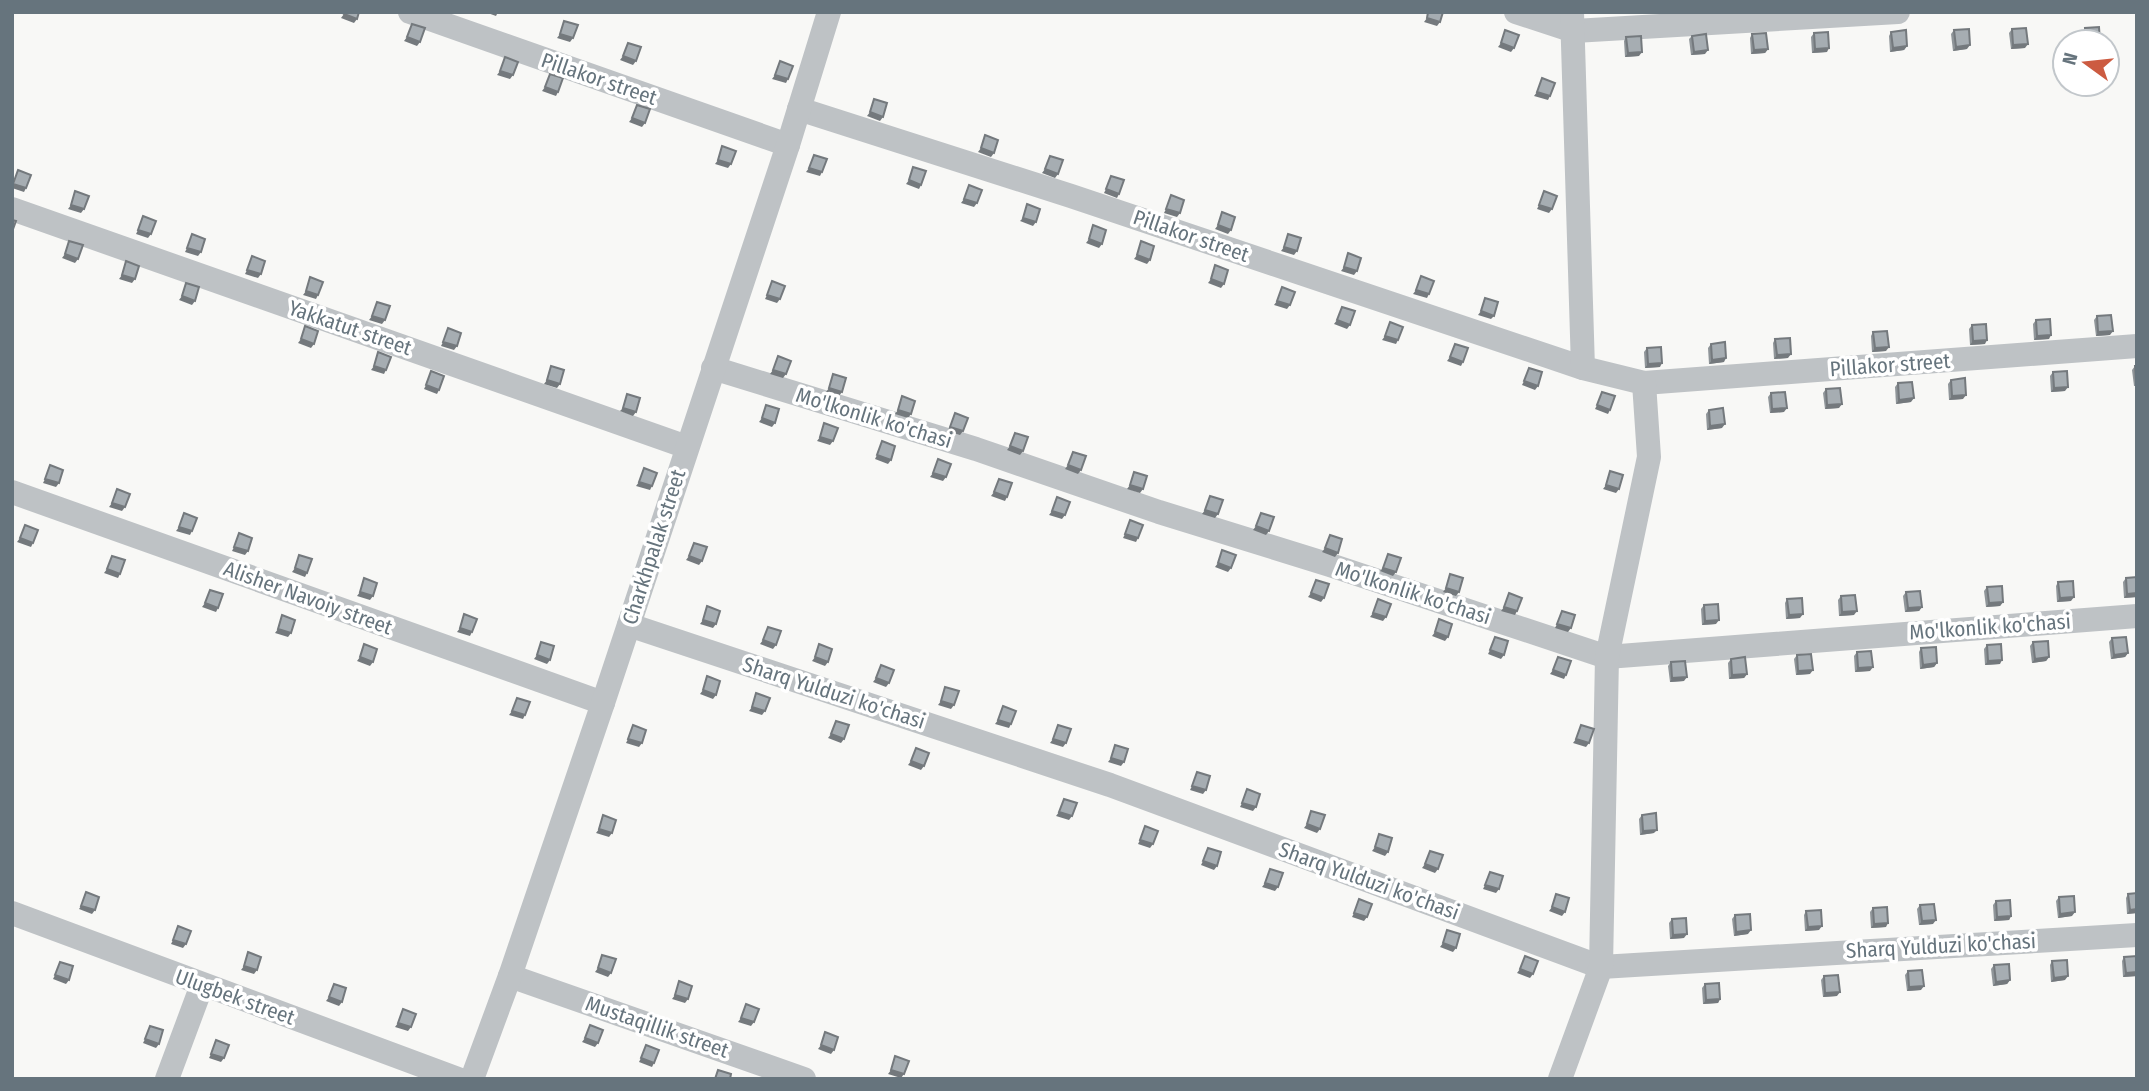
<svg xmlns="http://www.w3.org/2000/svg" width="2149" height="1091" font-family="'Fira Sans Condensed',sans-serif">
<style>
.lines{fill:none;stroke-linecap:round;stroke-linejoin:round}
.minor{stroke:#bec2c5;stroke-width:24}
.wall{fill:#8f9599}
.shaded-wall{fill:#74797d}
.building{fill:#a6adb2;stroke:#74797d;stroke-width:2}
.labels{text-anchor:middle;stroke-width:7;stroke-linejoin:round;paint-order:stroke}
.street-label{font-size:21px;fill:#66747d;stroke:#fff}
</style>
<rect width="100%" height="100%" fill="#f8f8f6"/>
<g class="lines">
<g class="minor">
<path d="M410,12L788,145"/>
<path d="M1516,12L1574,31L1898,12"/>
<path d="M799,109L1071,196L1583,368"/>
<path d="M12,209L687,447"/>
<path d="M713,368L976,449L1159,512L1330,565L1607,657L2137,616"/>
<path d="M1644,383L2137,346"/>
<path d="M12,492L603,703"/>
<path d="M629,625L1110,785L1601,967L2137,935"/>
<path d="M12,913L458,1079"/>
<path d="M510,976L804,1079"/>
<path d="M167,1079L202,985"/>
<path d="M472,1079L510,976L603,703L788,145L829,12"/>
<path d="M1560,1079L1601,967L1607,657L1649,457L1644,383L1583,368L1572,12"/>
</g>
</g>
<g class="wall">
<path d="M2085,28L2100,42H2083L2082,32Z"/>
<path d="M2012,29L2025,48L2011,49L2009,33Z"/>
<path d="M1954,30L1967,49L1953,51L1951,34Z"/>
<path d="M1891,32L1907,46L1904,50L1890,52L1889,36Z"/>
<path d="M1814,33L1827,52L1812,53L1811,37Z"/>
<path d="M1752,34L1768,49L1765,53L1751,54L1750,38Z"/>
<path d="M1692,36L1705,54L1691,55L1689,39Z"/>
<path d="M1626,37L1639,56L1625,57L1624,41Z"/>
<path d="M2097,316L2110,335L2096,336L2094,320Z"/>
<path d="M2036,320L2049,339L2034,340L2033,324Z"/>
<path d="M1972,325L1985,344L1970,345L1969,329Z"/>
<path d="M1873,332L1886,351L1872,352L1871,336Z"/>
<path d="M1775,339L1788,358L1774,359L1773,343Z"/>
<path d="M1711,344L1724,362L1709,364L1708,348Z"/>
<path d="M1647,348L1660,367L1645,368L1644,352Z"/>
<path d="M2135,366L2137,386H2134L2132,370Z"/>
<path d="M2053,372L2065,391L2051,392L2050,376Z"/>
<path d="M1951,380L1963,399L1949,400L1948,384Z"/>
<path d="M1898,383L1911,402L1896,404L1895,387Z"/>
<path d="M1826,389L1839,408L1825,409L1823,393Z"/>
<path d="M1771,393L1784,412L1770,413L1768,397Z"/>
<path d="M1709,410L1722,428L1707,430L1706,414Z"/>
<path d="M2137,577V597L2124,598L2123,582L2126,578Z"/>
<path d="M2058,582L2071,601L2057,602L2056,586Z"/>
<path d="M1987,587L2003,602L2000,606L1986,607L1984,591Z"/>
<path d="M1906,592L1922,607L1919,611L1905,612L1903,596Z"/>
<path d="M1841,596L1854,615L1839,616L1838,600Z"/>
<path d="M1787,599L1800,618L1786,619L1785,603Z"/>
<path d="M1704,605L1716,624L1702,625L1701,609Z"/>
<path d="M2112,638L2128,653L2125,657L2111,659L2109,642Z"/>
<path d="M2033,642L2049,657L2046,661L2032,663L2030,646Z"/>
<path d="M1987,645L2000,664L1985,665L1984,649Z"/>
<path d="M1921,648L1937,663L1934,667L1920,669L1919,652Z"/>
<path d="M1857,652L1870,671L1855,672L1854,656Z"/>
<path d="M1797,655L1810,674L1796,675L1794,659Z"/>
<path d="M1731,659L1747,674L1744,678L1729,679L1728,663Z"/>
<path d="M1671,662L1684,681L1670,682L1668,666Z"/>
<path d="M1642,815L1654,833L1640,835L1639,819Z"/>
<path d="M2137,893V913L2127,914L2126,898L2128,894Z"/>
<path d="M2059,897L2072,916L2058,918L2056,901Z"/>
<path d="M1996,901L2011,916L2009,920L1994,921L1993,905Z"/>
<path d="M1920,905L1933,924L1919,925L1917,909Z"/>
<path d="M1873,908L1886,927L1871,928L1870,912Z"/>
<path d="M1806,911L1819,930L1805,931L1804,915Z"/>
<path d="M1735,915L1748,934L1734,936L1732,919Z"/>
<path d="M1672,919L1684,938L1670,939L1669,923Z"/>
<path d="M2124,957L2137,976L2123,977L2122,961Z"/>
<path d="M2052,961L2065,980L2051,982L2050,965Z"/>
<path d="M1994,965L2010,980L2007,984L1993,986L1991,969Z"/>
<path d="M1908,971L1921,990L1907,991L1905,975Z"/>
<path d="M1824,976L1837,996L1823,997L1821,980Z"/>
<path d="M1705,984L1720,999L1718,1003L1703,1004L1702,988Z"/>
</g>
<g class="shaded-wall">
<path d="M485,12H498L496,16Z"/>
<path d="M344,14L357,19L354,23L341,18Z"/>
<path d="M1427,18L1440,22L1437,26L1424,22Z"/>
<path d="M560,34L573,38L570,42L557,38Z"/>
<path d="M407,37L420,42L417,46L404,41Z"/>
<path d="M1501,43L1514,48L1511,52L1498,47Z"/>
<path d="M2028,44L2025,48L2011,49L2013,45Z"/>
<path d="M1970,45L1967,49L1953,51L1956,47Z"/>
<path d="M1907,46L1904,50L1890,52L1893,48Z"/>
<path d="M1829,48L1827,52L1812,53L1815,49Z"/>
<path d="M1768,49L1765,53L1751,54L1754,50Z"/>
<path d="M1708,50L1705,54L1691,55L1694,52Z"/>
<path d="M1642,52L1639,56L1625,57L1628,53Z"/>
<path d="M623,56L636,61L633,65L620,60Z"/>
<path d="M500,71L513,75L510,79L497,75Z"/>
<path d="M775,75L788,79L786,83L772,79Z"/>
<path d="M545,87L558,92L556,96L542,91Z"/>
<path d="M1537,92L1550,96L1548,100L1534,96Z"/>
<path d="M870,112L883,117L880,121L867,116Z"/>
<path d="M632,118L645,123L642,127L629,122Z"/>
<path d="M981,148L994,153L991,157L978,152Z"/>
<path d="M718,160L731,164L728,168L715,164Z"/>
<path d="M809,168L822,172L820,176L806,172Z"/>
<path d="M1045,169L1058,174L1055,178L1042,173Z"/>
<path d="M909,180L921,185L919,189L906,184Z"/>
<path d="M13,184L26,188L24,192L12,188Z"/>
<path d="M1106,189L1119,194L1117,198L1104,193Z"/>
<path d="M964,199L977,203L974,207L961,203Z"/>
<path d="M71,205L84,209L81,213L68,209Z"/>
<path d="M1539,205L1552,209L1549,213L1537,209Z"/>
<path d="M1166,209L1180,213L1177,217L1164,213Z"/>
<path d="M1023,218L1036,222L1033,226L1020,221Z"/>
<path d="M1218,225L1231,230L1228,234L1215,229Z"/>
<path d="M138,230L151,234L148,238L136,234Z"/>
<path d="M1089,239L1102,244L1099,248L1086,243Z"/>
<path d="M1284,247L1297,251L1294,255L1281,251Z"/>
<path d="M187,248L201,252L198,256L185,252Z"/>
<path d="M65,254L78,259L75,263L62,258Z"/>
<path d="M1137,255L1150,260L1147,264L1134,259Z"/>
<path d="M1344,267L1357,271L1354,275L1341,271Z"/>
<path d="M247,270L261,274L258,278L245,274Z"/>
<path d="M122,275L135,279L132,283L119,279Z"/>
<path d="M1211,279L1224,284L1221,288L1208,283Z"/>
<path d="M1416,290L1429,294L1427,298L1413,294Z"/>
<path d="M306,291L318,295L316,299L303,295Z"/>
<path d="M767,295L780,299L777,303L765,299Z"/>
<path d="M182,296L195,301L192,305L179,300Z"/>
<path d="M1277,301L1290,305L1287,309L1274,305Z"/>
<path d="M1481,311L1494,316L1491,319L1478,315Z"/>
<path d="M372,316L385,320L382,324L369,320Z"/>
<path d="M1337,320L1350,325L1347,329L1334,324Z"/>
<path d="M2113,331L2110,335L2096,336L2098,332Z"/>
<path d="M2051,335L2049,339L2034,340L2037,336Z"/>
<path d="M1385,336L1398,340L1396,344L1382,340Z"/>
<path d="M301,339L314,344L311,348L298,343Z"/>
<path d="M1987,340L1985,344L1970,345L1973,341Z"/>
<path d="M443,342L457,346L454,350L441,346Z"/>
<path d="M1889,347L1886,351L1872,352L1875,348Z"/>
<path d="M1791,354L1788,358L1774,359L1777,355Z"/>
<path d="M1450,357L1463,362L1461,366L1447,361Z"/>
<path d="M1726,358L1724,362L1709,364L1712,360Z"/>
<path d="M1662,363L1660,367L1645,368L1648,364Z"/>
<path d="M374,366L386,370L384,374L371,370Z"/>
<path d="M773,370L786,374L783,378L770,374Z"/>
<path d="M547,380L560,384L557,388L544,384Z"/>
<path d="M1524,381L1538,386L1535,390L1522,385Z"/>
<path d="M426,385L439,390L437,394L424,389Z"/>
<path d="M2068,387L2065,391L2051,392L2054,388Z"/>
<path d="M829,388L842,392L839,396L826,392Z"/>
<path d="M1966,395L1963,399L1949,400L1952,396Z"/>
<path d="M1914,398L1911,402L1896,404L1899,400Z"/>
<path d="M1842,404L1839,408L1825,409L1827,405Z"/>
<path d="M1597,405L1610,410L1608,414L1595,409Z"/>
<path d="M623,408L636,412L633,416L620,411Z"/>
<path d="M1787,408L1784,412L1770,413L1772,409Z"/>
<path d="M898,410L911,414L908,418L895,414Z"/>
<path d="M762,418L775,423L772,427L759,422Z"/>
<path d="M1725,424L1722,428L1707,430L1710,426Z"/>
<path d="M950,427L963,431L960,435L947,431Z"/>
<path d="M820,437L833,441L830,445L817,441Z"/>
<path d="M1010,446L1023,451L1020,455L1007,450Z"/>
<path d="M877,455L891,460L888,464L875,459Z"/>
<path d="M1068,465L1081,470L1078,474L1065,469Z"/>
<path d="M933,473L946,477L943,481L930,477Z"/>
<path d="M45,479L59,483L56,487L43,483Z"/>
<path d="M639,482L652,486L650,490L636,486Z"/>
<path d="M1130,485L1143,489L1140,493L1127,489Z"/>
<path d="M1606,485L1619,489L1616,493L1603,489Z"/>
<path d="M994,492L1007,497L1005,501L991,496Z"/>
<path d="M112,503L125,507L122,511L109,507Z"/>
<path d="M1205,510L1218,514L1215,518L1202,514Z"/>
<path d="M1052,511L1065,515L1062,519L1049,515Z"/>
<path d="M1256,526L1269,531L1266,535L1253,530Z"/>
<path d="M179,527L192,531L190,535L176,531Z"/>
<path d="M1125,534L1138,538L1136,542L1123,538Z"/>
<path d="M20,538L33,543L31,547L17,542Z"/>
<path d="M234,547L248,551L245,555L232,551Z"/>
<path d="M1325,548L1338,553L1335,557L1322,552Z"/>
<path d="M689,556L702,561L699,565L686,560Z"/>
<path d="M1218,563L1231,568L1228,572L1215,567Z"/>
<path d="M295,568L307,573L305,577L292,572Z"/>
<path d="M1383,568L1396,572L1393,576L1380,571Z"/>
<path d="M107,569L120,574L118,578L104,573Z"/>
<path d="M1446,588L1459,592L1456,596L1443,592Z"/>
<path d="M360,592L373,596L370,600L357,596Z"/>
<path d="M1311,593L1324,598L1321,602L1308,597Z"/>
<path d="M2137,593V597L2124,598L2127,594Z"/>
<path d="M2074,597L2071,601L2057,602L2060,598Z"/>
<path d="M2003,602L2000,606L1986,607L1989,603Z"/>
<path d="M205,603L218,608L216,612L202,607Z"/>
<path d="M1504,607L1517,611L1515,615L1501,611Z"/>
<path d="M1922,607L1919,611L1905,612L1908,608Z"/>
<path d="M1857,611L1854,615L1839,616L1842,612Z"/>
<path d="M1373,613L1386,617L1383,621L1370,617Z"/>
<path d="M1803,614L1800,618L1786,619L1789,615Z"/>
<path d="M703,620L716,624L713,628L700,624Z"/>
<path d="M1719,620L1716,624L1702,625L1705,621Z"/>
<path d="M1557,624L1571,628L1568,632L1555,628Z"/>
<path d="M460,628L472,632L470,636L457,632Z"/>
<path d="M278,629L291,633L288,637L275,633Z"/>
<path d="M1435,632L1448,637L1445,641L1432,636Z"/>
<path d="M763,640L776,645L773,649L760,644Z"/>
<path d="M1490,650L1504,655L1501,659L1488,654Z"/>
<path d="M2128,653L2125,657L2111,659L2114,655Z"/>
<path d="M537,655L550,660L547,664L534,659Z"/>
<path d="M360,657L373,662L370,666L357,661Z"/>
<path d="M815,657L828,662L825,666L812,661Z"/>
<path d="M2049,657L2046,661L2032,663L2035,659Z"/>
<path d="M2002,660L2000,664L1985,665L1988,661Z"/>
<path d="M1937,663L1934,667L1920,669L1923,665Z"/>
<path d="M1873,667L1870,671L1855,672L1858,668Z"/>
<path d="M1553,670L1566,675L1564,679L1550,674Z"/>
<path d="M1813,670L1810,674L1796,675L1798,671Z"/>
<path d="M1747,674L1744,678L1729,679L1732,675Z"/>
<path d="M1687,677L1684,681L1670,682L1672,678Z"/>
<path d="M876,678L889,683L886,687L873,682Z"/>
<path d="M703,690L716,695L713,699L700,694Z"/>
<path d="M941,701L954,705L951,709L938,705Z"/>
<path d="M752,707L765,711L762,715L749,711Z"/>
<path d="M512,711L525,715L523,719L509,715Z"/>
<path d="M998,720L1011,724L1009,728L995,724Z"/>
<path d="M831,734L844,739L841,743L828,738Z"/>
<path d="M628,739L642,743L639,747L626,743Z"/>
<path d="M1053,739L1066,743L1063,747L1050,743Z"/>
<path d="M1576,739L1589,743L1586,747L1573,743Z"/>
<path d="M1111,758L1124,762L1121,766L1108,762Z"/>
<path d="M911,761L924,766L921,770L908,765Z"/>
<path d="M1192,786L1206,790L1203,794L1190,790Z"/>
<path d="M1242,803L1256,807L1253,811L1240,807Z"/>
<path d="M1059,812L1072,816L1069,820L1056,816Z"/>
<path d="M1307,824L1320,829L1317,833L1304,828Z"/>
<path d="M599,829L612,833L609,837L596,833Z"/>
<path d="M1657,830L1654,833L1640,835L1643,831Z"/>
<path d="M1140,840L1153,844L1150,848L1138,844Z"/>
<path d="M1375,847L1388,852L1385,856L1372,851Z"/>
<path d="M1203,861L1217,866L1214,870L1201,865Z"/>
<path d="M1425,864L1438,869L1435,873L1422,868Z"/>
<path d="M1265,883L1278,887L1275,891L1262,887Z"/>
<path d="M1485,885L1499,889L1496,893L1483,889Z"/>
<path d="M81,906L95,910L92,914L79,909Z"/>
<path d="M1552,907L1565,912L1562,916L1549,911Z"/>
<path d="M2137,909V913L2127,914L2130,910Z"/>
<path d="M2075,912L2072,916L2058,918L2060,914Z"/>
<path d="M1354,913L1367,917L1364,921L1352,917Z"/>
<path d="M2011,916L2009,920L1994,921L1997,917Z"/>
<path d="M1936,920L1933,924L1919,925L1922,921Z"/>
<path d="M1888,923L1886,927L1871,928L1874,924Z"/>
<path d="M1822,926L1819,930L1805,931L1808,927Z"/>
<path d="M1751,930L1748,934L1734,936L1736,932Z"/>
<path d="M1687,934L1684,938L1670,939L1673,935Z"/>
<path d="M173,940L186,944L183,948L171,944Z"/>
<path d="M1443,943L1456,948L1453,952L1440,947Z"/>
<path d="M244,966L257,970L254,974L241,970Z"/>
<path d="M598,968L611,973L608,977L595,972Z"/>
<path d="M1520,969L1533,974L1530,978L1517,973Z"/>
<path d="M2137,972V976L2123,977L2126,973Z"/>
<path d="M55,975L69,980L66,984L53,979Z"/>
<path d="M2068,976L2065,980L2051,982L2054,978Z"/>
<path d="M2010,980L2007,984L1993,986L1996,982Z"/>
<path d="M1924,986L1921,990L1907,991L1909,987Z"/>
<path d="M1840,992L1837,996L1823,997L1825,993Z"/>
<path d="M675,995L688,999L685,1003L672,999Z"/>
<path d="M329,997L342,1002L339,1006L326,1001Z"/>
<path d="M1720,999L1718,1003L1703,1004L1706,1000Z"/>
<path d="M741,1018L754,1022L751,1026L738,1022Z"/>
<path d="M398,1023L411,1027L408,1031L395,1027Z"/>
<path d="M585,1038L598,1043L595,1047L582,1042Z"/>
<path d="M145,1039L159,1044L156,1048L143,1043Z"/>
<path d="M821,1045L834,1050L831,1054L818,1049Z"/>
<path d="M211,1054L224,1058L221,1062L209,1058Z"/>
<path d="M641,1058L654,1063L652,1067L639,1062Z"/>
<path d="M891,1070L904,1074L901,1078L888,1074Z"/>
</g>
<g class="building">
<path d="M345,12H359L357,19L344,14Z"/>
<path d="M1428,12H1443L1440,22L1427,18Z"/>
<path d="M564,21L578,25L573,38L560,34Z"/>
<path d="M412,24L425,28L420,42L407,37Z"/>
<path d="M2099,27L2100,42H2086L2085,28Z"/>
<path d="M2026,28L2028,44L2013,45L2012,29Z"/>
<path d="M1969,29L1970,45L1956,47L1954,30Z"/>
<path d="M1505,30L1519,35L1514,48L1501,43Z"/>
<path d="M1906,30L1907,46L1893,48L1891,32Z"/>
<path d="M1828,32L1829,48L1815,49L1814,33Z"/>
<path d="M1766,33L1768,49L1754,50L1752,34Z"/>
<path d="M1706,34L1708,50L1694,52L1692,36Z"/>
<path d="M1641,36L1642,52L1628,53L1626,37Z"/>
<path d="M628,43L641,47L636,61L623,56Z"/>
<path d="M505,57L518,62L513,75L500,71Z"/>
<path d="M780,61L793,66L788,79L775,75Z"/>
<path d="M550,74L563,78L558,92L545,87Z"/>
<path d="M1542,78L1555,83L1550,96L1537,92Z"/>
<path d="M874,99L887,103L883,117L870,112Z"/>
<path d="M637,105L650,109L645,123L632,118Z"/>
<path d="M985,135L998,140L994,153L981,148Z"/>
<path d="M722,146L736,151L731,164L718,160Z"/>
<path d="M814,155L827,159L822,172L809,168Z"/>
<path d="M1050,156L1063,160L1058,174L1045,169Z"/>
<path d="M913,167L926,171L921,185L909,180Z"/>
<path d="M18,170L31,175L26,188L13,184Z"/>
<path d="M1111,176L1124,180L1119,194L1106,189Z"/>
<path d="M969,185L982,190L977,203L964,199Z"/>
<path d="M75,191L89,196L84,209L71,205Z"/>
<path d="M1544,191L1557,196L1552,209L1539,205Z"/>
<path d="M1171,195L1184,200L1180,213L1166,209Z"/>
<path d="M1027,204L1040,209L1036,222L1023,218Z"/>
<path d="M1222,212L1235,217L1231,230L1218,225Z"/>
<path d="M143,216L156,221L151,234L138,230Z"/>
<path d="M12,220L16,221L12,232Z"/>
<path d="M1093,225L1106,230L1102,244L1089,239Z"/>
<path d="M192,234L205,239L201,252L187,248Z"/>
<path d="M1288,234L1301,238L1297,251L1284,247Z"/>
<path d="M69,241L83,245L78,259L65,254Z"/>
<path d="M1141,241L1154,246L1150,260L1137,255Z"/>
<path d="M1348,253L1361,258L1357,271L1344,267Z"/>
<path d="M252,256L265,261L261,274L247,270Z"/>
<path d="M126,261L139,266L135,279L122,275Z"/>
<path d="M1215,265L1228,270L1224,284L1211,279Z"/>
<path d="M1421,276L1434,281L1429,294L1416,290Z"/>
<path d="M310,277L323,282L318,295L306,291Z"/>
<path d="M772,281L785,286L780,299L767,295Z"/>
<path d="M186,283L199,287L195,301L182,296Z"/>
<path d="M1282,287L1295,292L1290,305L1277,301Z"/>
<path d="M1485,298L1498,302L1494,316L1481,311Z"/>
<path d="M377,302L390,306L385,320L372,316Z"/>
<path d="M1342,307L1355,311L1350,325L1337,320Z"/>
<path d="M2111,315L2113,331L2098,332L2097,316Z"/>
<path d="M2050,319L2051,335L2037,336L2036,320Z"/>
<path d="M1390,322L1403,327L1398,340L1385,336Z"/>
<path d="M1986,324L1987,340L1973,341L1972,325Z"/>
<path d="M305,326L318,331L314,344L301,339Z"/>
<path d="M448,328L461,333L457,346L443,342Z"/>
<path d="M1887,331L1889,347L1875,348L1873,332Z"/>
<path d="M1790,338L1791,354L1777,355L1775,339Z"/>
<path d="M1725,342L1726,358L1712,360L1711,344Z"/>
<path d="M1455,344L1468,348L1463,362L1450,357Z"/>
<path d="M1661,347L1662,363L1648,364L1647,348Z"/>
<path d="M378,352L391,357L386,370L374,366Z"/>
<path d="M778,356L791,361L786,374L773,370Z"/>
<path d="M551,366L564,370L560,384L547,380Z"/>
<path d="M2135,366H2137V382H2136Z"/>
<path d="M1529,368L1542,372L1538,386L1524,381Z"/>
<path d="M431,371L444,376L439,390L426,385Z"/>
<path d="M2067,371L2068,387L2054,388L2053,372Z"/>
<path d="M833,374L846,378L842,392L829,388Z"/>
<path d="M1965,378L1966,395L1952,396L1951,380Z"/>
<path d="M1912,382L1914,398L1899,400L1898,383Z"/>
<path d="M1840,388L1842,404L1827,405L1826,389Z"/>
<path d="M1602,392L1615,396L1610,410L1597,405Z"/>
<path d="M1785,392L1787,408L1772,409L1771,393Z"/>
<path d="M627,394L640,398L636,412L623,408Z"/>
<path d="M902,396L915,401L911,414L898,410Z"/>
<path d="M766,405L779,409L775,423L762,418Z"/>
<path d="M1723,408L1725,424L1710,426L1709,410Z"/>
<path d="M955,413L968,418L963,431L950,427Z"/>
<path d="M824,423L838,428L833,441L820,437Z"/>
<path d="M1015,433L1028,437L1023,451L1010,446Z"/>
<path d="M882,441L895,446L891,460L877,455Z"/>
<path d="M1073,452L1086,456L1081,470L1068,465Z"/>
<path d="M938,459L951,464L946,477L933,473Z"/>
<path d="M50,465L63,470L59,483L45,479Z"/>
<path d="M644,468L657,473L652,486L639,482Z"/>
<path d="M1610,471L1623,475L1619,489L1606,485Z"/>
<path d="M1134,472L1147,476L1143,489L1130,485Z"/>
<path d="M999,479L1012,483L1007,497L994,492Z"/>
<path d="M117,489L130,494L125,507L112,503Z"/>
<path d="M1210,496L1223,500L1218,514L1205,510Z"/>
<path d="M1057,497L1070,502L1065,515L1052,511Z"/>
<path d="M184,513L197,518L192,531L179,527Z"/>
<path d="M1261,513L1274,517L1269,531L1256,526Z"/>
<path d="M1130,520L1143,525L1138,538L1125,534Z"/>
<path d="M25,525L38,530L33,543L20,538Z"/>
<path d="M239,533L252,538L248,551L234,547Z"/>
<path d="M1330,535L1342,539L1338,553L1325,548Z"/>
<path d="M694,543L707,547L702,561L689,556Z"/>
<path d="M1222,550L1236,555L1231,568L1218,563Z"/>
<path d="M1388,554L1401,558L1396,572L1383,568Z"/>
<path d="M299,555L312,559L307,573L295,568Z"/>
<path d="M112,556L125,560L120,574L107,569Z"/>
<path d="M1450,574L1463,578L1459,592L1446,588Z"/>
<path d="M2137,577V593L2127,594L2126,578Z"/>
<path d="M364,578L377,583L373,596L360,592Z"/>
<path d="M1316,580L1329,584L1324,598L1311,593Z"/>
<path d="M2073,581L2074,597L2060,598L2058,582Z"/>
<path d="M2002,586L2003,602L1989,603L1987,587Z"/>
<path d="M210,590L223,594L218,608L205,603Z"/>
<path d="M1920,591L1922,607L1908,608L1906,592Z"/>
<path d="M1509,593L1522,598L1517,611L1504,607Z"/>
<path d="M1855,595L1857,611L1842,612L1841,596Z"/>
<path d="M1802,598L1803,614L1789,615L1787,599Z"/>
<path d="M1378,599L1391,604L1386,617L1373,613Z"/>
<path d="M1718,604L1719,620L1705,621L1704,605Z"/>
<path d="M707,606L720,611L716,624L703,620Z"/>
<path d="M1562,611L1575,615L1571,628L1557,624Z"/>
<path d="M464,614L477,619L472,632L460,628Z"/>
<path d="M282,615L295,620L291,633L278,629Z"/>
<path d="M1439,619L1452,624L1448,637L1435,632Z"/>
<path d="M768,627L781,631L776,645L763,640Z"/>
<path d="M1495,637L1508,641L1504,655L1490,650Z"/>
<path d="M2126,637L2128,653L2114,655L2112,638Z"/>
<path d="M2048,641L2049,657L2035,659L2033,642Z"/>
<path d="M541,642L554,646L550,660L537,655Z"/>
<path d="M364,644L377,649L373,662L360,657Z"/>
<path d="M819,644L832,649L828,662L815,657Z"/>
<path d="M2001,644L2002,660L1988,661L1987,645Z"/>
<path d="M1936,647L1937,663L1923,665L1921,648Z"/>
<path d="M1871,651L1873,667L1858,668L1857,652Z"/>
<path d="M1811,654L1813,670L1798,671L1797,655Z"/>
<path d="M1558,657L1571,661L1566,675L1553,670Z"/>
<path d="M1745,657L1747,674L1732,675L1731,659Z"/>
<path d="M1685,661L1687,677L1672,678L1671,662Z"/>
<path d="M881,665L894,670L889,683L876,678Z"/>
<path d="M707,676L720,681L716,695L703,690Z"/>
<path d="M945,687L959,691L954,705L941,701Z"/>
<path d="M756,693L770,698L765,711L752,707Z"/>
<path d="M517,698L530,702L525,715L512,711Z"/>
<path d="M1003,706L1016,711L1011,724L998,720Z"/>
<path d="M836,721L849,725L844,739L831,734Z"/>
<path d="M633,725L646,730L642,743L628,739Z"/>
<path d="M1058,725L1071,729L1066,743L1053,739Z"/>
<path d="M1581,725L1594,729L1589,743L1576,739Z"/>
<path d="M1115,745L1128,749L1124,762L1111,758Z"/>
<path d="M916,748L929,753L924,766L911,761Z"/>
<path d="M1197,772L1210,776L1206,790L1192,786Z"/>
<path d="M1247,789L1260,794L1256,807L1242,803Z"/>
<path d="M1064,799L1077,803L1072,816L1059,812Z"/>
<path d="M1311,811L1325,815L1320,829L1307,824Z"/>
<path d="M1656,813L1657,830L1643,831L1642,815Z"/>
<path d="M603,815L616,820L612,833L599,829Z"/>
<path d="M1145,826L1158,831L1153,844L1140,840Z"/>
<path d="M1379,834L1392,838L1388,852L1375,847Z"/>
<path d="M1208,848L1221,852L1217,866L1203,861Z"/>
<path d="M1430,851L1443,855L1438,869L1425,864Z"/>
<path d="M1270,869L1283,873L1278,887L1265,883Z"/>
<path d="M1490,872L1503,876L1499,889L1485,885Z"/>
<path d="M86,892L99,897L95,910L81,906Z"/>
<path d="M2137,893V909L2130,910L2128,894Z"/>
<path d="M1556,894L1569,898L1565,912L1552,907Z"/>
<path d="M2074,896L2075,912L2060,914L2059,897Z"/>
<path d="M1359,899L1372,904L1367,917L1354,913Z"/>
<path d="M2010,900L2011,916L1997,917L1996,901Z"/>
<path d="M1934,904L1936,920L1922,921L1920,905Z"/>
<path d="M1887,907L1888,923L1874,924L1873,908Z"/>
<path d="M1821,910L1822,926L1808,927L1806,911Z"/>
<path d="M1750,914L1751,930L1736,932L1735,915Z"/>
<path d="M1686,918L1687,934L1673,935L1672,919Z"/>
<path d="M178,926L191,931L186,944L173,940Z"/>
<path d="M1447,930L1460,934L1456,948L1443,943Z"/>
<path d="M248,952L261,957L257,970L244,966Z"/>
<path d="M602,955L616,959L611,973L598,968Z"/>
<path d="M1525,956L1538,961L1533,974L1520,969Z"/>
<path d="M2137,956V972L2126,973L2124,957Z"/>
<path d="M2067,960L2068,976L2054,978L2052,961Z"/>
<path d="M60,962L73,966L69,980L55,975Z"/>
<path d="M2009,964L2010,980L1996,982L1994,965Z"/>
<path d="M1922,970L1924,986L1909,987L1908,971Z"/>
<path d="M1838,975L1840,992L1825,993L1824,976Z"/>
<path d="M679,981L692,986L688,999L675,995Z"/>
<path d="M1719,983L1720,999L1706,1000L1705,984Z"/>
<path d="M334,984L346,988L342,1002L329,997Z"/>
<path d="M746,1004L759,1009L754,1022L741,1018Z"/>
<path d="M403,1009L416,1014L411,1027L398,1023Z"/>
<path d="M590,1025L603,1030L598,1043L585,1038Z"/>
<path d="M150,1026L163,1030L159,1044L145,1039Z"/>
<path d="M825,1032L838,1037L834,1050L821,1045Z"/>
<path d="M216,1040L229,1045L224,1058L211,1054Z"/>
<path d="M646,1045L659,1050L654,1063L641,1058Z"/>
<path d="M895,1056L909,1061L904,1074L891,1070Z"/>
<path d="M718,1070L731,1074L730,1079H715Z"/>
</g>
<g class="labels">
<g class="street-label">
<text transform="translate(599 79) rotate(19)" y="7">Pillakor street</text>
<text transform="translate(1191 236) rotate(19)" y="7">Pillakor street</text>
<text transform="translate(350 328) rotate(19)" y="7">Yakkatut street</text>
<text transform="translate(1890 365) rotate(-4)" y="7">Pillakor street</text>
<text transform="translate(874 418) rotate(17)" y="7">Mo'lkonlik ko'chasi</text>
<text transform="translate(654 547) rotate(-72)" y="7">Charkhpalak street</text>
<text transform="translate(1413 593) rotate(18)" y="7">Mo'lkonlik ko'chasi</text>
<text transform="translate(308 598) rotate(20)" y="7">Alisher Navoiy street</text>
<text transform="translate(1990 627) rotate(-4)" y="7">Mo'lkonlik ko'chasi</text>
<text transform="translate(834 693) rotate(18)" y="7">Sharq Yulduzi ko'chasi</text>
<text transform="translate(1369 881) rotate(20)" y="7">Sharq Yulduzi ko'chasi</text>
<text transform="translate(1941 946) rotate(-3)" y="7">Sharq Yulduzi ko'chasi</text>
<text transform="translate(235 997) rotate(20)" y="7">Ulugbek street</text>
<text transform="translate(657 1027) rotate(19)" y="7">Mustaqillik street</text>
</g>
</g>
<rect width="2149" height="1091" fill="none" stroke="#66747d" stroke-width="28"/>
<g transform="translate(2086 63) rotate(285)"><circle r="33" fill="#ffffff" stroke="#c2c7cb" stroke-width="2"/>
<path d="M0-5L12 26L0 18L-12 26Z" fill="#cc5b41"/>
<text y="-10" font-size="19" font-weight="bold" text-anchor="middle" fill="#66747d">N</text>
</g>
</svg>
